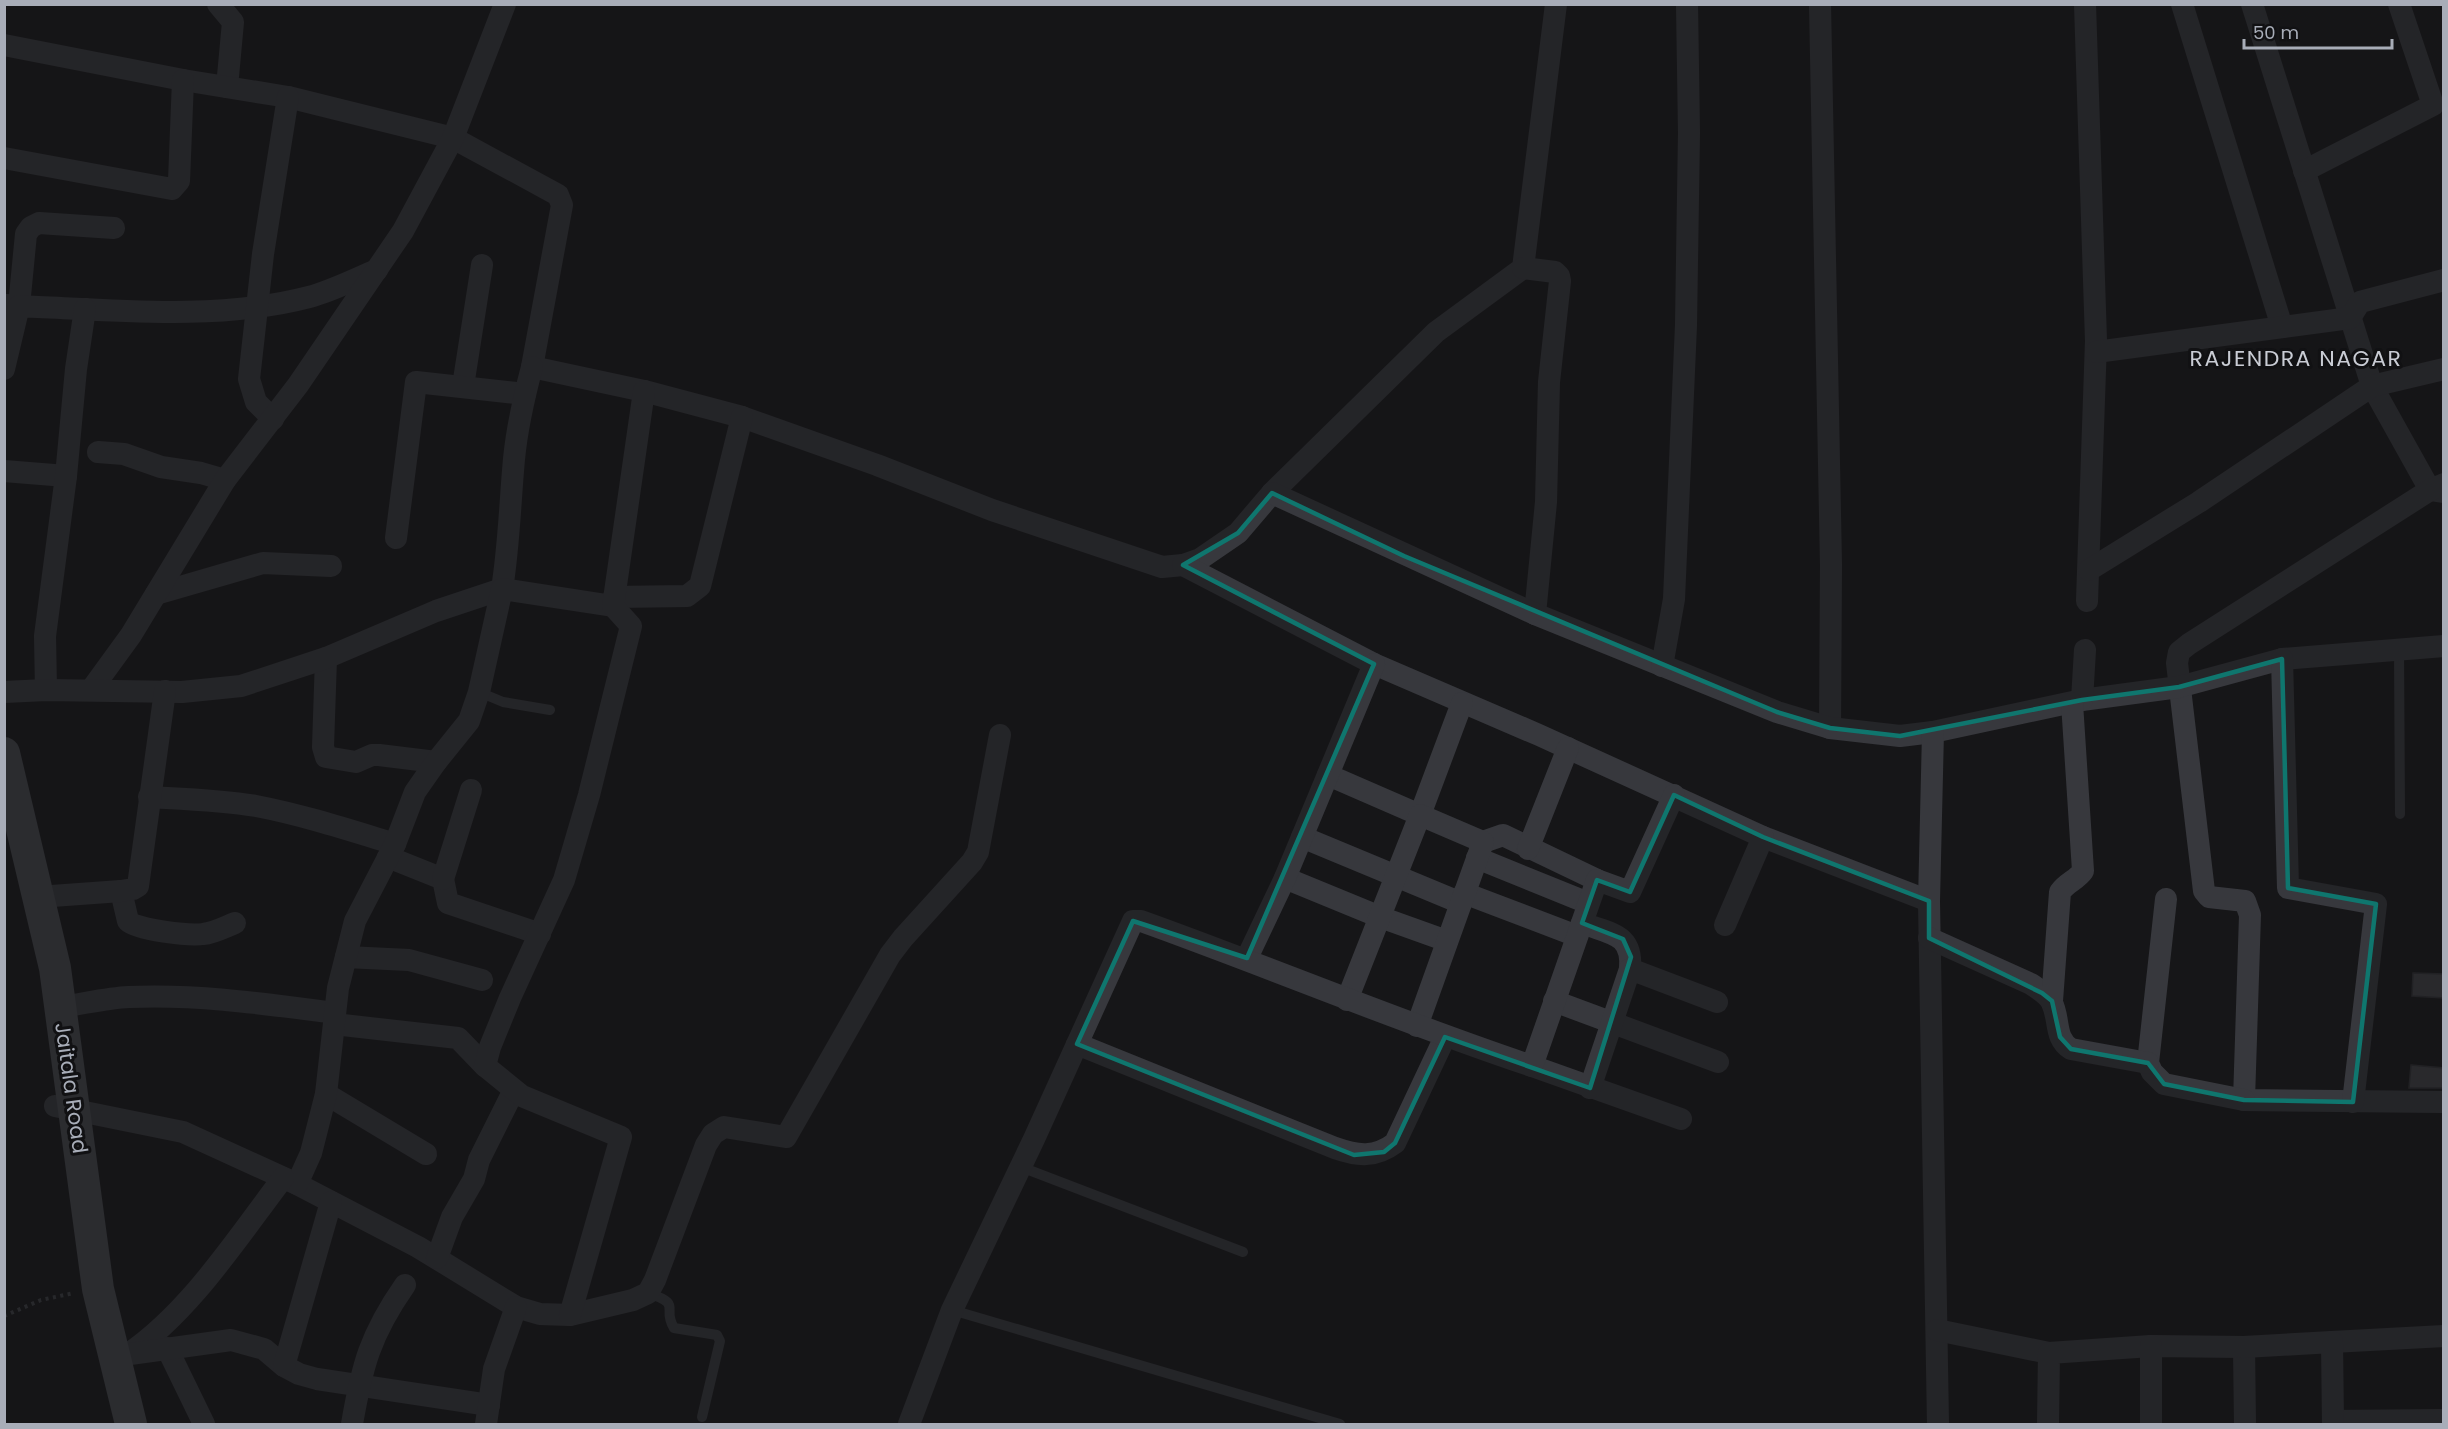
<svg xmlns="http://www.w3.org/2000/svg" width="2448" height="1429" font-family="Poppins,sans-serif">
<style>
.building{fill:#404145;stroke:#303034;stroke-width:1.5}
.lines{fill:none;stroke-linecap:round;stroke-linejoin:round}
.path{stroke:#3d3f44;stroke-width:4;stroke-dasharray:3 4.5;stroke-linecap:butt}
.lane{stroke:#37383d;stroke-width:10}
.street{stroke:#37383d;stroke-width:22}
.secondary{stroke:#45474d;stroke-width:32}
.marked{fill:none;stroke:#0f766e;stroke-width:4.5;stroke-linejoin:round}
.labels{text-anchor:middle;stroke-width:6;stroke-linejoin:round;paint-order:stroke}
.street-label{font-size:21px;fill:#a8adb8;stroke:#111113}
.neighbourhood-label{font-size:22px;letter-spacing:1.5px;fill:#c9ccd4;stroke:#111113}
</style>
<rect width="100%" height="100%" fill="#161618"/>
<g class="building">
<path d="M2413,973L2444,974V998L2412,996Z"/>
<path d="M2411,1065L2444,1068V1088H2409Z"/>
</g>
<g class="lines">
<path class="path" d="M4,1316L41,1300L74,1293"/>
<g class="lane">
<path d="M2399,650L2400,814"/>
<path d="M479,692L503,702L550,710"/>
<path d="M1021,1167L1243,1252"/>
<path d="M648,1293C684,1305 661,1307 674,1328L717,1335L720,1341L702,1417"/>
<path d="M952,1310L1340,1424"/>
</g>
<g class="street">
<path d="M218,4L233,22L227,87"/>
<path d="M1820,4L1831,565L1830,728"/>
<path d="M2085,4L2096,341L2087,601"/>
<path d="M2182,4L2282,327"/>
<path d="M2252,4L2372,386L2430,490L2443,492"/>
<path d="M4,45L183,80L288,97L453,138L558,195L562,205L532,367L644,391L742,417L877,465L992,510L1162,567L1183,565L1200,559L1238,533L1272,493L1436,332L1523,268L1556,4"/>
<path d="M4,158L172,189L179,181L183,80"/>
<path d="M2304,171L2433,105L2399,4"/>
<path d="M1523,268L1555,272L1559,276L1560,281L1549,382L1546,502L1535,614"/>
<path d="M6,305L19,306L26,234L31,227L39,223L114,228"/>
<path d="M2096,352L2350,318L2360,302L2444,280"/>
<path d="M4,369L19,306C113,310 217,321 309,297C332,291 355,279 377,270"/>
<path d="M463,386L482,265"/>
<path d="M273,419L256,402L249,379L263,254L288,97"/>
<path d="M98,452L124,454L161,467L201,473L225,480"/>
<path d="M4,471L66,476"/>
<path d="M2444,484L2430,490L2189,644L2179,652L2177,663L2204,891L2209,897L2245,901L2250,915L2244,1100L2444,1102"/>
<path d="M1272,493L1535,614L1777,712L1830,728L1900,736L1933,732L2082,700L2179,687L2282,659L2444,646"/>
<path d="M396,538L416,382L525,394"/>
<path d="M1183,565L1374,664L1539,735L1763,837L1929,901"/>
<path d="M2089,570L2199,502L2372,386L2444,369"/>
<path d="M156,594L263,563L331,566"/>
<path d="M614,597L687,596L700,586L742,417"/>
<path d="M326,658L323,747L326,757L356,762L372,755H379L436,762"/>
<path d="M2282,659L2288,888L2376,904L2353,1102"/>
<path d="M1662,666L1674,599L1686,325L1689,133L1687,4"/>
<path d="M46,690L45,636L66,476L76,369L85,309"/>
<path d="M91,690L131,635L225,480L298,385L403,231L453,138L505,4"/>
<path d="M4,692L46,690L182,692L241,686L326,658L436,611L502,589C509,546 510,503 514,459C517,428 524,397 532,367"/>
<path d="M2082,700L2085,650"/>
<path d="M1933,732L1929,901L1938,1424"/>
<path d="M1328,775L1420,815L1462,703"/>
<path d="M149,797C185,799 221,800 256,806C303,815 349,830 395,844"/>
<path d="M1302,837L1461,903"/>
<path d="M1483,842L1503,835L1597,880"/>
<path d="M1528,849L1568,748"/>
<path d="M388,857L443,879L448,903L540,934"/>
<path d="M1477,858L1588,903"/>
<path d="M1285,878L1380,917L1447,941"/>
<path d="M443,879L471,790"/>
<path d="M121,891L128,921C137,930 190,936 203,934C214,933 225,927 235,923"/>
<path d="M1464,893L1577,936"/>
<path d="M38,897L121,891L133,889L138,886L165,691"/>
<path d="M2166,899L2148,1063L2152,1072L2164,1084L2244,1100"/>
<path d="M1582,923C1610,934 1633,933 1630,969"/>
<path d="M1725,925L1763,837"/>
<path d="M1929,938L2031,984C2038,989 2049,995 2052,1003C2060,1019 2054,1039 2071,1049L2148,1063"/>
<path d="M346,957L409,960L482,980"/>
<path d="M1247,958L1285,878L1374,664"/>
<path d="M1347,1000L1420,815L1483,842L1417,1026"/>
<path d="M1554,1001L1718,1062"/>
<path d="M2052,1001L2060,892C2067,882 2077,880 2083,871L2072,703"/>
<path d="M60,1007C83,1004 106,998 129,997C199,994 266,1004 335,1013"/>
<path d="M334,1024L458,1038L485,1066"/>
<path d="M1077,1044L1335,1148C1358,1156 1375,1158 1395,1143L1445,1037"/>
<path d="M1532,1066L1681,1119"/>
<path d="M1590,1088L1630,969L1717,1002"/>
<path d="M326,1094L426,1154"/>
<path d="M55,1106L183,1132L297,1184L418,1247L516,1307L540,1314L570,1315L633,1300L648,1293L655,1280L706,1145L713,1134L724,1127L786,1137L890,955L903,938L972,862L978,852L1000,735"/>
<path d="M297,1184L311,1153L326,1094L338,988L355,921L395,844L415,792L436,762L469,721L479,692L502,589L613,606"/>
<path d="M437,1258L452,1217L474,1179L479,1160L514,1090"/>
<path d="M570,1315L621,1137L522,1096L485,1066L490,1047L510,998L564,880L589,795L631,626L613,606L644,391"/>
<path d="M1937,1330L2049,1353"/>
<path d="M2332,1342L2444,1336"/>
<path d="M2244,1347L2245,1424"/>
<path d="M167,1348L204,1424"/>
<path d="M128,1354C190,1312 238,1237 283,1178"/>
<path d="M130,1354L231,1340L264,1349L284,1366L299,1374L317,1379L489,1405"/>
<path d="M284,1366L331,1202"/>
<path d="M2333,1421L2444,1420"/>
<path d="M352,1424C362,1366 370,1335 405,1285"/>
<path d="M486,1424L494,1369L516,1307"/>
<path d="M909,1424L952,1310L1034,1139L1133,921H1141C1272,968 1400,1022 1532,1066L1597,880L1630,892L1674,795"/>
<path d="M2048,1424L2049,1353L2151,1346L2244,1347L2332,1342L2333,1424"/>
<path d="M2151,1424V1346"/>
</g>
<path class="secondary" d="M4,753L55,968L98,1289L131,1424"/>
</g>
<path d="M0 0H2448V1429H0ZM1272,493L1404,556L1777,712L1830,728L1900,736L2082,700L2179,687L2282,659L2288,888L2376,904L2353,1102L2244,1100L2164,1084L2148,1063L2071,1049L2060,1037L2052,1001L2042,993L1929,938V901L1763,837L1674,795L1630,892L1597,880L1582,923L1623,939L1631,957L1590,1088L1445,1037L1395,1143L1384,1152L1354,1155L1077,1044L1133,921L1247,958L1374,664L1183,565L1238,533Z" fill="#161618" fill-opacity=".55" fill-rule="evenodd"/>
<path class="marked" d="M1272,493L1404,556L1777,712L1830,728L1900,736L2082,700L2179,687L2282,659L2288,888L2376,904L2353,1102L2244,1100L2164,1084L2148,1063L2071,1049L2060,1037L2052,1001L2042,993L1929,938V901L1763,837L1674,795L1630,892L1597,880L1582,923L1623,939L1631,957L1590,1088L1445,1037L1395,1143L1384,1152L1354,1155L1077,1044L1133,921L1247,958L1374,664L1183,565L1238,533Z"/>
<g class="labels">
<g class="street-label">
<text transform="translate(71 1088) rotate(82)" y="7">Jaitala Road</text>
</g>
<g class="neighbourhood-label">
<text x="2296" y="366">RAJENDRA NAGAR</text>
</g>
</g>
<rect width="2448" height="1429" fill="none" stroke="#a8adb8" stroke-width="12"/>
<path d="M2244 39v9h148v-9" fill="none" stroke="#a8adb8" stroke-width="3"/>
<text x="2253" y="39" font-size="18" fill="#a8adb8" stroke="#111113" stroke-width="4.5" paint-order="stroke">50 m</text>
</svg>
